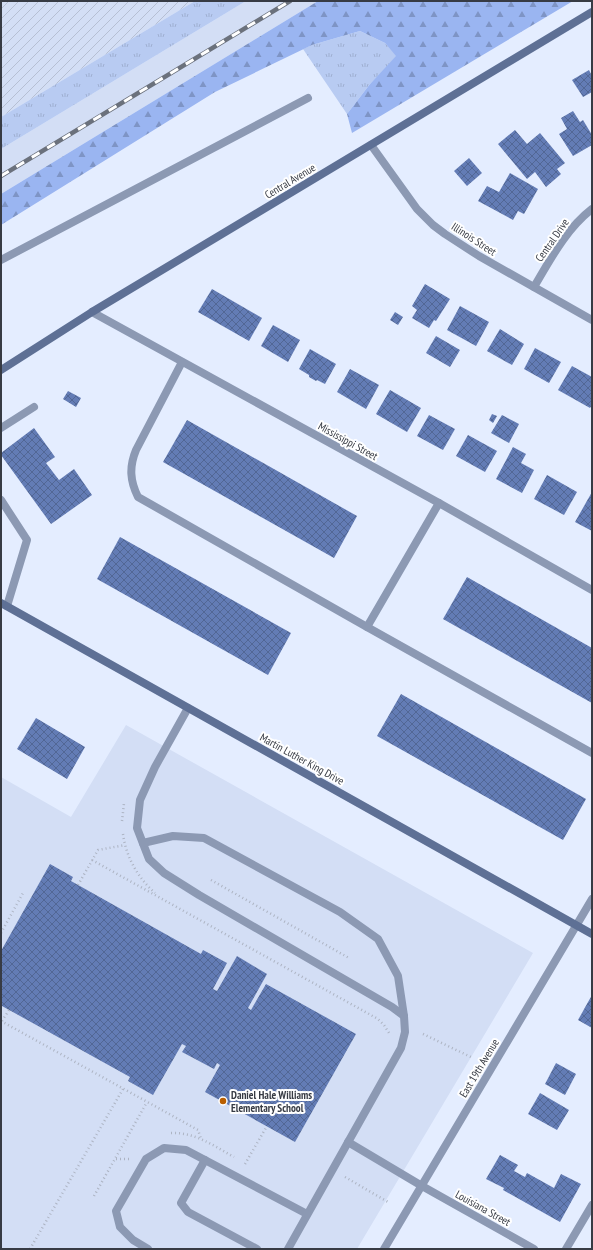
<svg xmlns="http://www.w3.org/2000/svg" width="593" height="1250" font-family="'PT Sans Narrow',sans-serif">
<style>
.built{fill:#d3def5}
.industrial{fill:url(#industrial-furrows)}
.grass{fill:url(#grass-tufts)}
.forest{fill:url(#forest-firs)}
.building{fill:url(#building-cross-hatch)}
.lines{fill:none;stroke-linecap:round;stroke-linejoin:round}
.path{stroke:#adb4c3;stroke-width:2.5;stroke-dasharray:1 3;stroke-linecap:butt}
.service{stroke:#8c99b3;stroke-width:8}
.minor{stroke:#8c99b3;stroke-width:8}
.tertiary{stroke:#8c99b3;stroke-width:8}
.secondary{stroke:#5e7095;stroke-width:8}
.rail-casing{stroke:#6b717c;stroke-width:4.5}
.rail{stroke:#fff;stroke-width:3;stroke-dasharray:9;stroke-linecap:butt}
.poi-dot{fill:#b95e00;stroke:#fff;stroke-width:1.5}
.labels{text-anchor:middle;stroke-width:4;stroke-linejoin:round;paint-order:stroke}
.street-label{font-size:11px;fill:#373b44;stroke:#fff}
.poi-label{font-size:11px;font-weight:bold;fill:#373b44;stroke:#fff;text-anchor:start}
</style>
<defs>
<pattern id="industrial-furrows" width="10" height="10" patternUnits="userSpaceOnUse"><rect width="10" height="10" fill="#d3def5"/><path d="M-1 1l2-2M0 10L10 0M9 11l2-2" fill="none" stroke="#b6bfd3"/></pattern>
<pattern id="grass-tufts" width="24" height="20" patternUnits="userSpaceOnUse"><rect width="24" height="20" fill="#b8cbf2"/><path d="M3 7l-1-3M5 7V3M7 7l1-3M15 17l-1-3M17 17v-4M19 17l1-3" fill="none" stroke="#9fafd1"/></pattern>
<pattern id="forest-firs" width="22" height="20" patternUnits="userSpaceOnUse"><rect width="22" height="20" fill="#9ab5f1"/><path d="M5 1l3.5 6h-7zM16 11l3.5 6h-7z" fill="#7e94c5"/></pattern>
<pattern id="building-cross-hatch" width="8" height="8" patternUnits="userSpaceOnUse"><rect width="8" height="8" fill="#637cb5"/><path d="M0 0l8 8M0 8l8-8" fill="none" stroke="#526795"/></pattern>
</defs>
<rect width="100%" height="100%" fill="#e4edff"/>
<g class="built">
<path d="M246,1H318L1,194V149Z"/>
<path d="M126,725L533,953L357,1249H1V777L71,817Z"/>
</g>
<path class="industrial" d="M1,1H195L1,117Z"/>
<g class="grass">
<path d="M195,1H246L1,149V117Z"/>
<path d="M360,31L385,43L397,56L370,84L347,114L303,49L312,45Z"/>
</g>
<path class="forest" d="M318,1H573L352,133L347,114L370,84L396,56L385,43L360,31L312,45L215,92L1,225V194Z"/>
<g class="building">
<path d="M589,70L592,76V92L583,97L572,80Z"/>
<path d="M573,111L580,122L583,120L592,135V145L573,156L559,134L567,129L561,118Z"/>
<path d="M515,130L527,144L540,133L565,163L557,169L561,174L546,187L535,172L527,179L498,144Z"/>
<path d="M469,158L482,173L467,186L454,171Z"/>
<path d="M510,173L538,189L524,214L518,211L513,220L478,201L487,186L499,192Z"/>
<path d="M425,284L450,299L436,321L434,320L429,328L412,318L417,310L412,306Z"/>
<path d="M212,289L262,318L249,341L198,312Z"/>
<path d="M460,306L489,322L476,346L447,330Z"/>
<path d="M395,312L403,317L398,325L390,320Z"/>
<path d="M273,325L300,340L288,362L261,346Z"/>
<path d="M500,329L524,344L512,365L487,351Z"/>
<path d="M436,336L460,350L450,367L426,353Z"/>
<path d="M535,348L561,362L549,383L524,369Z"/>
<path d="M310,349L336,364L325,384L317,380L316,381L309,377V375L299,369Z"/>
<path d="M572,366L592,377V405L590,408L558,390Z"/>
<path d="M350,369L379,385L366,409L337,392Z"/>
<path d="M390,390L421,408L407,432L376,414Z"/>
<path d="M68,391L81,398L76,407L63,399Z"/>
<path d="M492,414L497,416L493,423L489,420Z"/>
<path d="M429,415L455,429L443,450L417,436Z"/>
<path d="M502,415L519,424L509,443L491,433Z"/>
<path d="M187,420L357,516L334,558L163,462Z"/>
<path d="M34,428L55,457L46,463L59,480L74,469L92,495L51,524L1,455V453Z"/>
<path d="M468,435L497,451L485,472L456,456Z"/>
<path d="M513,447L526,454L521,463L534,470L522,493L496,479Z"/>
<path d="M547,475L577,492L564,515L534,499Z"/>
<path d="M592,492V531L575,522Z"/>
<path d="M120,537L291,633L268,675L97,579Z"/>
<path d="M467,577L592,648V703L443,619Z"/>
<path d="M401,694L586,799L563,840L377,736Z"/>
<path d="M36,718L85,747L67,779L17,749Z"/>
<path d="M50,864L73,877L71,881L201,954L203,950L227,963L213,989L217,991L237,956L267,974L248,1008L251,1010L266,984L356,1034L295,1142L205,1092L220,1065L217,1063L214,1069L182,1052L186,1046L182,1044L153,1095L128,1081L130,1077L2,1006L1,1008V951Z"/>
<path d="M592,995V1028L578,1020Z"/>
<path d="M556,1063L576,1074L565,1095L545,1084Z"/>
<path d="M540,1093L569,1110L557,1130L528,1114Z"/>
<path d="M500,1155L518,1165L514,1171L525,1177L527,1173L554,1188L561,1174L581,1184L560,1222L503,1190L504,1188L486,1179Z"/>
</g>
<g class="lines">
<g class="path">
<path d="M122,821L124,803"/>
<path d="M123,834C126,857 138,878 155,893"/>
<path d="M92,860L378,1019L384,1025L389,1033L391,1032"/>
<path d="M211,880L349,958"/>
<path d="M78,885L98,850L125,845"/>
<path d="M1,933L23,893"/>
<path d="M1,1021L198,1130L201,1139"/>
<path d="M2,1021L9,1010"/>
<path d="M423,1034L473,1058"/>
<path d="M171,1133C195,1132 214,1146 234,1157"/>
<path d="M116,1159H131"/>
<path d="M245,1164L267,1126"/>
<path d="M345,1177L388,1202"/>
<path d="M94,1196L147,1102"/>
<path d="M30,1249L123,1089"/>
</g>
<g class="service">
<path d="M1,260L308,98"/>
<path d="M182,362L136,450C129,467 130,481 138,497L367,627L592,753"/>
<path d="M1,428L34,407"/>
<path d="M1,500L27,540L7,606"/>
<path d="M367,627L439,503"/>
<path d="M188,708L155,767L140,800L137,828L149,859L164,873L199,895L392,1007L404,1016L405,1032L401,1048L288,1249"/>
<path d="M143,843L173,836L204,838L340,912L378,939L398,976L404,1016"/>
<path d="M348,1142L422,1186"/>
<path d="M205,1160L181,1203L188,1212L257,1249"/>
<path d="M148,1249L133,1240L120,1227L116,1211L146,1159L164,1148L186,1150L307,1214"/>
<path d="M566,1249L592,1205"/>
</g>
<g class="minor">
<path d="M371,145L417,209L433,225L445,234L479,256L592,320"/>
<path d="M534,287C550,260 566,229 592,209"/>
<path d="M92,312L439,503L592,590"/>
<path d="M422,1186L534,1249"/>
</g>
<path class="tertiary" d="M384,1249L592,899"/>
<g class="secondary">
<path d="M1,370L92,312L592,12"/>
<path d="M1,603L592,934"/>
</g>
<g class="rail-casing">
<path id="rail" d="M1,176L290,1"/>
</g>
<use href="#rail" class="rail"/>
</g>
<circle class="poi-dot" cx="223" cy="1101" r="4"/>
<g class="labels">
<g class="street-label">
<text transform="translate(290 181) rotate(-31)" y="4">Central Avenue</text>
<text transform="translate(474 239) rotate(33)" y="4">Illinois Street</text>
<text transform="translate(552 240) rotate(-55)" y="4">Central Drive</text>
<text transform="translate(348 441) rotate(29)" y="4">Mississippi Street</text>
<text transform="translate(302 759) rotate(29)" y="4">Martin Luther King Drive</text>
<text transform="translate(479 1068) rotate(-59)" y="4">East 19th Avenue</text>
<text transform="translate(483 1208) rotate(29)" y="4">Louisiana Street</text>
</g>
<g class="poi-label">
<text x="231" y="1099">Daniel Hale Williams<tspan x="231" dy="13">Elementary School</tspan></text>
</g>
</g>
<rect width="593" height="1250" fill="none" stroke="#373b44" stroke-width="4"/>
</svg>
